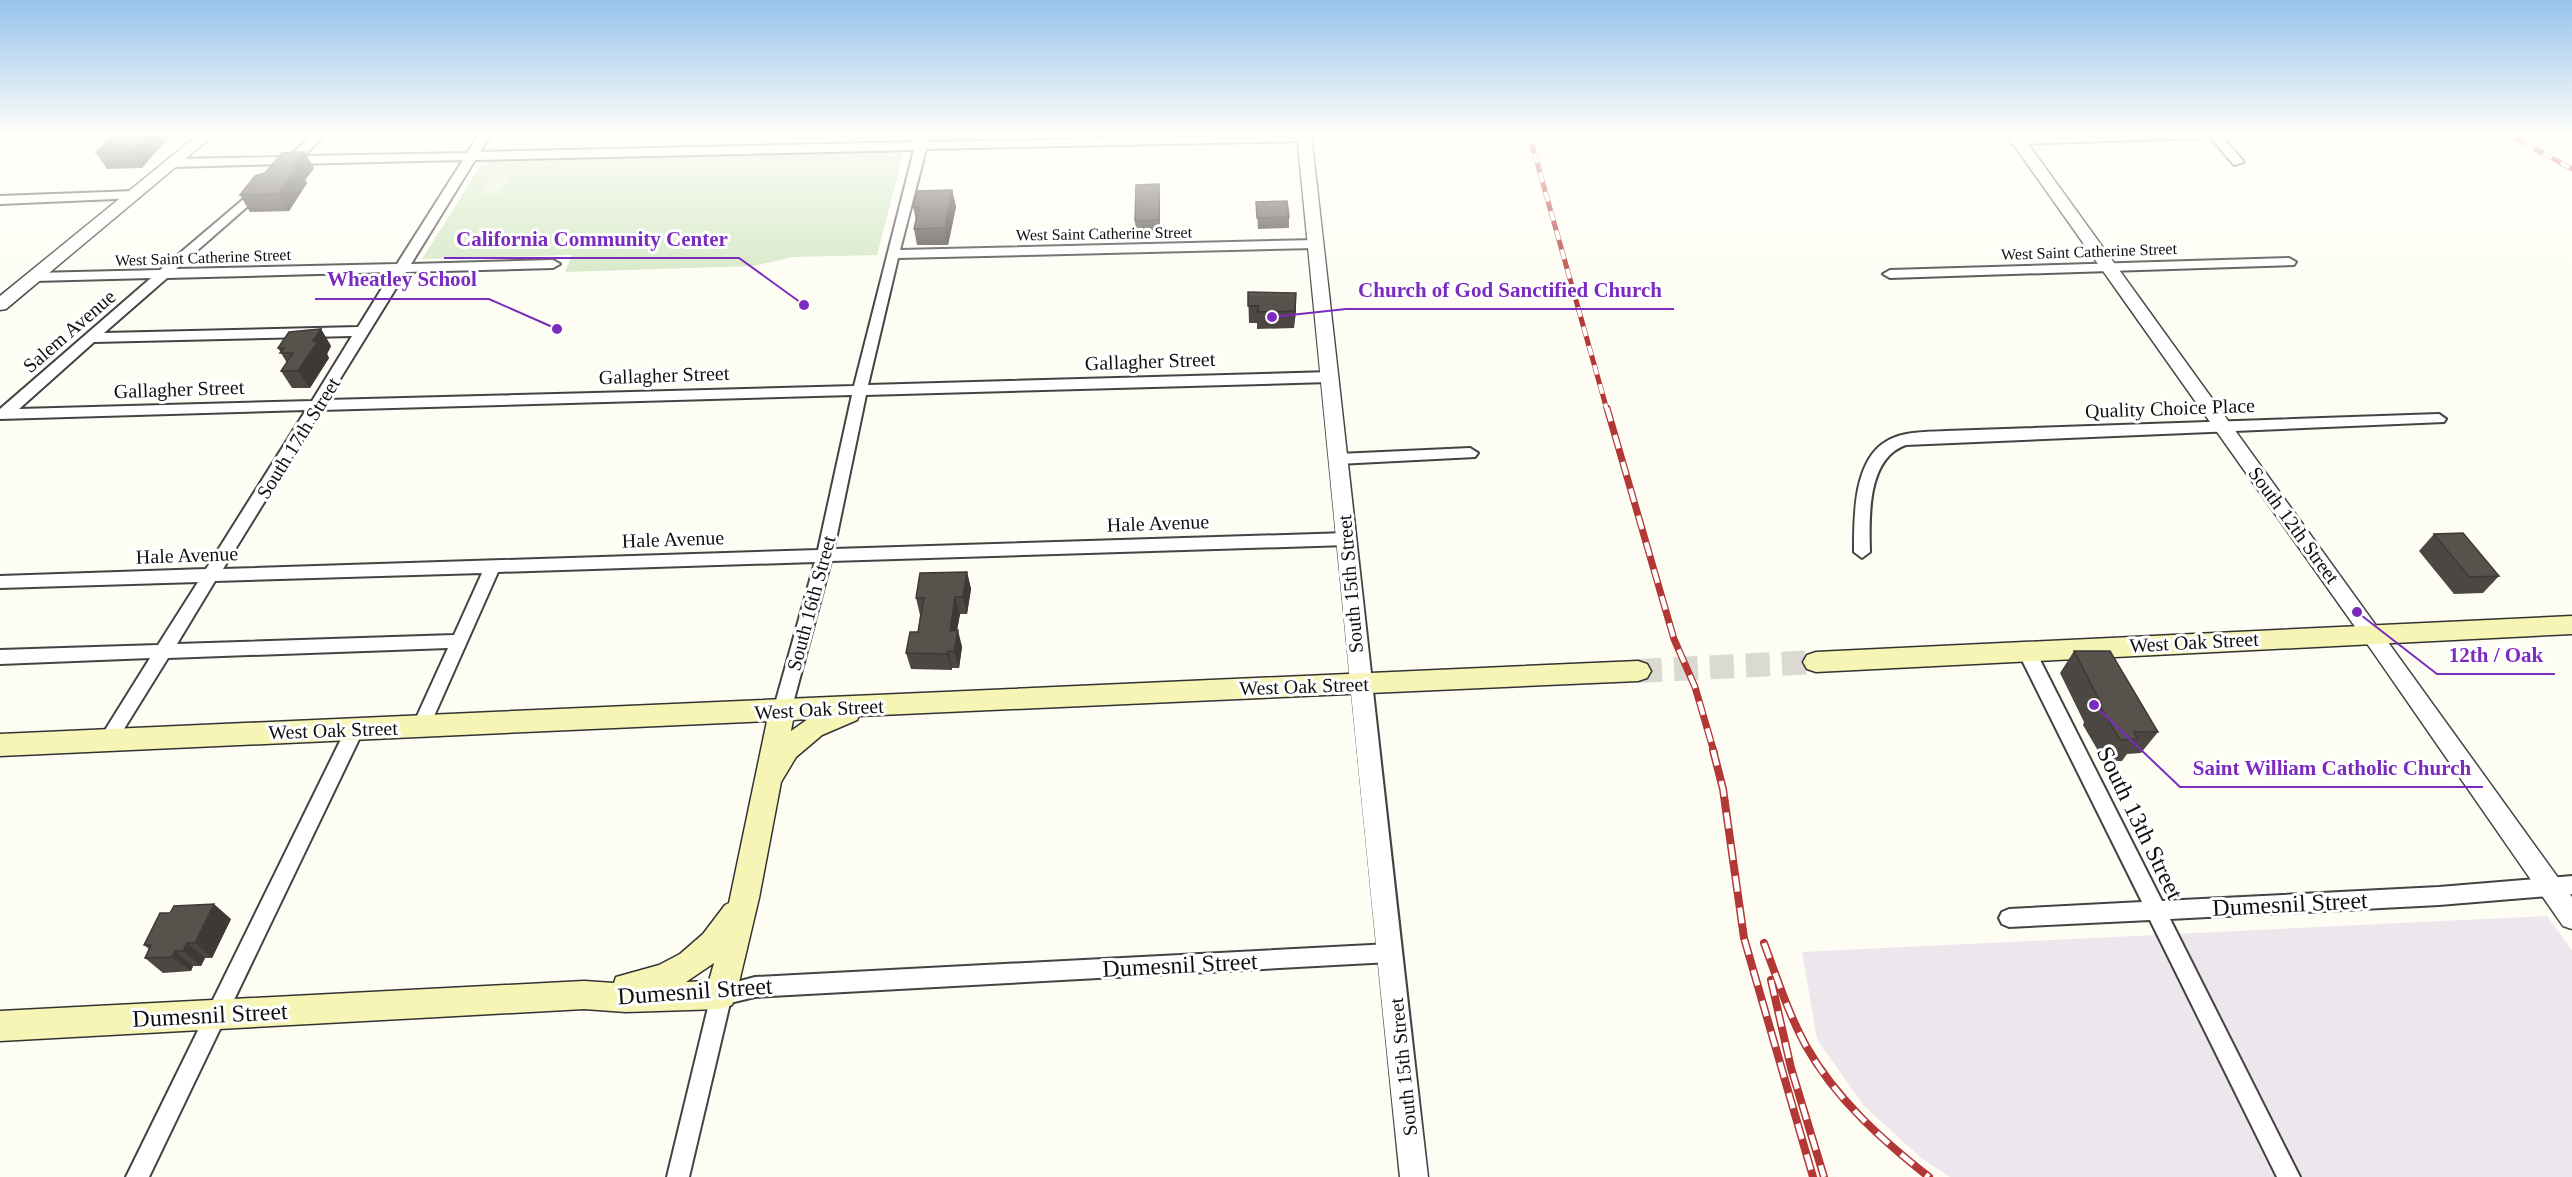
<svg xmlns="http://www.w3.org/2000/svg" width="2572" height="1177" font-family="'Times New Roman',serif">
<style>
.industrial{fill:#ede6ed}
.green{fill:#d1e6c0}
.pitch{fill:#e2eed1}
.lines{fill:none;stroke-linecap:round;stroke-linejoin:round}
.secondary-tunnel{stroke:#dad9d2;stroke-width:24;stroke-dasharray:24 12;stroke-linecap:butt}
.minor-casing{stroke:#434343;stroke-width:4}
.tertiary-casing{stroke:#434343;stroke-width:3}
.secondary-casing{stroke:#323232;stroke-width:3}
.minor{fill:#fff;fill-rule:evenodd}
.tertiary{fill:#fff;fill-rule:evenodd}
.secondary{fill:#f7f5b5;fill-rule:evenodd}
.rail-far2-casing{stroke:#b33734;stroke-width:5}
.rail-far1-casing{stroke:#b33734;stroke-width:7}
.rail-casing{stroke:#b33734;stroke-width:8}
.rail-far2{stroke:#fff;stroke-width:4;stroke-dasharray:10;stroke-linecap:butt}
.rail-far1{stroke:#fff;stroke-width:4.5;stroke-dasharray:14;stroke-linecap:butt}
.rail{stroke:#fff;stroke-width:5;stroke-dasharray:16;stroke-linecap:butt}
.wall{fill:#4c4742}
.shaded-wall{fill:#3e3936}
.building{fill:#58524d;stroke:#3e3936;stroke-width:1.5}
.labels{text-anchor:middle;stroke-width:6;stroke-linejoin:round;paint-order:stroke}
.far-street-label{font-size:16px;fill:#101010;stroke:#fff}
.street-label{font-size:20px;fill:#101010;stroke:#fff}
.near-street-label{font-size:24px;fill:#101010;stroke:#fff}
.leader{fill:none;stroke:#7b2cbf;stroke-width:2}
.callout-dot{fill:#7b2cbf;stroke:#fff;stroke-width:2}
.callout-label{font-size:21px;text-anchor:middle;font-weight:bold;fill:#7b2cbf;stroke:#fff;stroke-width:6;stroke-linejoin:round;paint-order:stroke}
</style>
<rect width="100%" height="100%" fill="#fefdf4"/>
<path class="industrial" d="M2547,916L2572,950V1177H1950L1920,1157L1863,1105L1817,1039L1802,952Z"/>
<path class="green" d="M900,152L903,155L877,255L793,257L753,266L565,272L572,255L422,259L483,162Z"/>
<path class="pitch" d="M493,172H513L499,194L479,195Z"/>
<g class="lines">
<path class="secondary-tunnel" d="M1638,671L1816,662"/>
<g class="minor-casing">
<g id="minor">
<path d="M314,134H327L303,156L467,153L479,134H491L480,152L916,142L919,134H929L928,142L1309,135L1311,137L1305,141L926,149L900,250L1316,240L1322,244L1316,248L898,258L868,385L1330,372L1337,377L1330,382L866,395L834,549L1347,533L1355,539L1347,545L831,561L791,711L788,716L782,718L776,716L773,711L815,562L498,572L427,732L421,734L415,732L412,727L448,648L168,658L114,745L108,747L102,745L99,740L102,735L150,658L0,664V650L158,645L198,582L0,588V576L206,569L306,410L0,419V409L151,278L34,281L27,277L34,273L160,270L260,185L266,189L264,192L176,269L397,264L463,160L294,164L288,167L283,164L173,167L167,163L173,159L288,157ZM914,150L854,386L327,400L406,272L553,268L560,264L553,260L411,264L475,160ZM392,272L358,327L104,333L167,278ZM352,336L312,401L19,409L94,342ZM852,395L818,550L223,569L321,410ZM482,573L454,635L177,644L215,581Z"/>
<path d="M2088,134H2220L2244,162L2234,165L2208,135L2202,138L2018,144L2012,140L2018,136Z"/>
<path d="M134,191L140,195L138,198L0,204V196Z"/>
<path d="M2289,258L2296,262L2294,265L1890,278L1883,274L1890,270Z"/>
<path d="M2439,414L2446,419L2444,422L1906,445C1867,458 1869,517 1870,552L1862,558L1854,552C1854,518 1853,460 1887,441C1904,431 1927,432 1946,431Z"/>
<path d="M1470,448L1478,453L1475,457L1338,464L1330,459L1338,454Z"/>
<path d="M2027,645L2033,647L2036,652L2162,901L2439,887L2572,876V894L2439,905L2170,919L2300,1177H2277L2150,920L2009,927L2002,924L1999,918L2002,912L2009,909L2142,902L2018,652L2021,647Z"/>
<path d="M355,722L361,724L364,729L149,1177H126L346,729L349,724Z"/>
<path d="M1390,944L1397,946L1400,953L1397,960L1390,962L755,997L730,1003L689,1177H667L711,995L714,988L755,977Z"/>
</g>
</g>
<g class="tertiary-casing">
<g id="tertiary">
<path d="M199,134H215L6,309L0,310V296Z"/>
<path d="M1297,134H1311C1351,482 1387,830 1428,1177H1400C1363,830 1331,482 1297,134Z"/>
<path d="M2006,134H2021L2572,897V929L2563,926L2375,655Z"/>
</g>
</g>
<g class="secondary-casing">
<g id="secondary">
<path d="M2572,616V634L1816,672L1807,669L1803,662L1807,655L1816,652Z"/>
<path d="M1638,661L1647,664L1651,671L1647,678L1638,681L859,716L857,720L822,735L796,757L781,782L759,898L736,995L732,1005L721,1009L626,1012L584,1009L0,1041V1011L584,981L614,983L616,977L659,965L680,954L703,934L725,905L729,903L767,721L0,756V734ZM808,719L791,731L793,720ZM714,963L709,981L686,982Z"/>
</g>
</g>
<use href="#minor" class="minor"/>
<use href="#tertiary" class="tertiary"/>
<use href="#secondary" class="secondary"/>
<g class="rail-far2-casing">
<g id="rail-far2">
<path d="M1529,134L1607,410"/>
<path d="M2508,134L2572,169"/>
</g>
</g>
<g class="rail-far1-casing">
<path id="rail-far1" d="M1607,408L1674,639L1695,687L1714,752"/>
</g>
<g class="rail-casing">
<g id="rail">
<path d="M1713,750L1723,789L1744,938L1813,1177"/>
<path d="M1764,943C1777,978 1788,1013 1806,1046C1836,1099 1882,1140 1929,1177"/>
<path d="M1771,980L1791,1068L1824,1177"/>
</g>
</g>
<use href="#rail-far2" class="rail-far2"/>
<use href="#rail-far1" class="rail-far1"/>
<use href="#rail" class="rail"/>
</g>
<g class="wall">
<path d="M123,134H164L167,139L142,168L107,169L96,153Z"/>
<path d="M304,152L314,168L305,180L307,183L289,211L250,212L240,195L265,173Z"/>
<path d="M952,190L956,207L948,245H917L914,229L916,220L913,207Z"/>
<path d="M1160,201V237L1136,238L1135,221Z"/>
<path d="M1256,202L1289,217V228L1258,229Z"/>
<path d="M1248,292L1296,310L1294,328L1257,329V323H1249Z"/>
<path d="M321,329L331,346L327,354L329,358L310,388H292L281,371L287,363L278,348Z"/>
<path d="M2434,534L2499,576L2483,593L2454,594L2419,551Z"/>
<path d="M967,572L971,589L967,614H960L957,630L962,647L959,668H952V670L911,669L906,653L918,632L920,615L916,598Z"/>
<path d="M2074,651L2158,732L2141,753L2127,754L2122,761H2104L2083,725L2084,722L2060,673Z"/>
<path d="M231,919L212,958H205L201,966H193L191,971L163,973L145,958L149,949L144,945Z"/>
</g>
<g class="shaded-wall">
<path d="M146,134H164L167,139L142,168L131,152Z"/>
<path d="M304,152L314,168L305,180L307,183L289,211L279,194L293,167Z"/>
<path d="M1159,184L1160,201V237L1159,220Z"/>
<path d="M952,190L956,207L948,245L945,228Z"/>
<path d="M1296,293V310L1294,328L1295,311Z"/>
<path d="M321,329L331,346L327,354L329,358L310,388L298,371L313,341Z"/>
<path d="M967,572L971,589L967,614L963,597Z"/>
<path d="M955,597L960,614L954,647L950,631Z"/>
<path d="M958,630L962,647L959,668L954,651Z"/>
<path d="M948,651L952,668V670L947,654Z"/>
<path d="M214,904L231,919L212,958L195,943Z"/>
<path d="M187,943L205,958L201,966L183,951Z"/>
<path d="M175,951L193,966L191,971L172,957Z"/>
</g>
<g class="building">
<path d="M123,134H146L131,152L96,153L112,136L122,135Z"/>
<path d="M304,152L293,167H298L279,194L240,195L255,176L265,173L282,153Z"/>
<path d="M1159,184V220L1135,221L1136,185Z"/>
<path d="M952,190L945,228L914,229L919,207H913L917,191Z"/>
<path d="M1287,201L1289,217L1257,218L1256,202Z"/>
<path d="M1248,292L1296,293L1295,311L1257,312L1259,306H1248Z"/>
<path d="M321,329L313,341H318L298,371H281L293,353H280L284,348H278L289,332Z"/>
<path d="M2463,533L2499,576L2469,577L2434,534Z"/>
<path d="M967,572L963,597H955L950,631L958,630L954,651H948L947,654L906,653L910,632H918L924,598H916L920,573Z"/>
<path d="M2074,651H2110L2158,732H2134L2138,739L2120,740L2098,703H2101Z"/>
<path d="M214,904L195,943H187L183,951H175L172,957L145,958L151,945H144L160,913H170L174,906Z"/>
</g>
<linearGradient id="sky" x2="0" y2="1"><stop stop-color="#97c3ec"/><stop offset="0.45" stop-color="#fffefa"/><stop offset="1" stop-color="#fffefa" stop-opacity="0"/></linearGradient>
<rect width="2572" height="299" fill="url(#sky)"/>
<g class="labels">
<g class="far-street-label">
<text transform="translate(1104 233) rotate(-1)" y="6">West Saint Catherine Street</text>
<text transform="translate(2089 251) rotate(-2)" y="6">West Saint Catherine Street</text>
<text transform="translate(203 257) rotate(-2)" y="6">West Saint Catherine Street</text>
</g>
<g class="street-label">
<text transform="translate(69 331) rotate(-41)" y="7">Salem Avenue</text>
<text transform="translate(1150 361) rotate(-2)" y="7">Gallagher Street</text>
<text transform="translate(664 375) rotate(-2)" y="7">Gallagher Street</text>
<text transform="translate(179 389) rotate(-2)" y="7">Gallagher Street</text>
<text transform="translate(2170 408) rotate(-2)" y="7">Quality Choice Place</text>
<text transform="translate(298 438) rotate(-58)" y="7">South 17th Street</text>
<text transform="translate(1158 523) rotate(-2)" y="7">Hale Avenue</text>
<text transform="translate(2294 525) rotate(54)" y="7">South 12th Street</text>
<text transform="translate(673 539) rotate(-2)" y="7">Hale Avenue</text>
<text transform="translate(187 555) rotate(-2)" y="7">Hale Avenue</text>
<text transform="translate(1350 584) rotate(-95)" y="7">South 15th Street</text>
<text transform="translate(811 603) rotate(-75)" y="7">South 16th Street</text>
<text transform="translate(2194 642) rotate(-3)" y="7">West Oak Street</text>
<text transform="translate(1304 686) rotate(-2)" y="7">West Oak Street</text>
<text transform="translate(819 709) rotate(-3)" y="7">West Oak Street</text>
<text transform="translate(333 730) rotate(-2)" y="7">West Oak Street</text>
<text transform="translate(1403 1067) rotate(-96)" y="7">South 15th Street</text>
</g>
<g class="near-street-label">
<text transform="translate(2140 823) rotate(64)" y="8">South 13th Street</text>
<text transform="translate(2290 904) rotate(-3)" y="8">Dumesnil Street</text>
<text transform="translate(1180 965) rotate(-3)" y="8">Dumesnil Street</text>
<text transform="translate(695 991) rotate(-4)" y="8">Dumesnil Street</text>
<text transform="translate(210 1015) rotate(-3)" y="8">Dumesnil Street</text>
</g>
</g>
<path class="leader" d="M804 305L739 258H444M557 329L489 299H315M1272 317L1346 309H1674M2357 612L2437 674H2555M2094 705L2180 787H2483"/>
<g class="callout-dot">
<circle cx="804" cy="305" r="6"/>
<circle cx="557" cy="329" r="6"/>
<circle cx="1272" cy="317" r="6"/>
<circle cx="2357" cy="612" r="6"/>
<circle cx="2094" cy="705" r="6"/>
</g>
<g class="callout-label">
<text x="592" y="246">California Community Center</text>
<text x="402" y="286">Wheatley School</text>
<text x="1510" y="297">Church of God Sanctified Church</text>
<text x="2496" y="662">12th / Oak</text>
<text x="2332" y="775">Saint William Catholic Church</text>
</g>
</svg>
